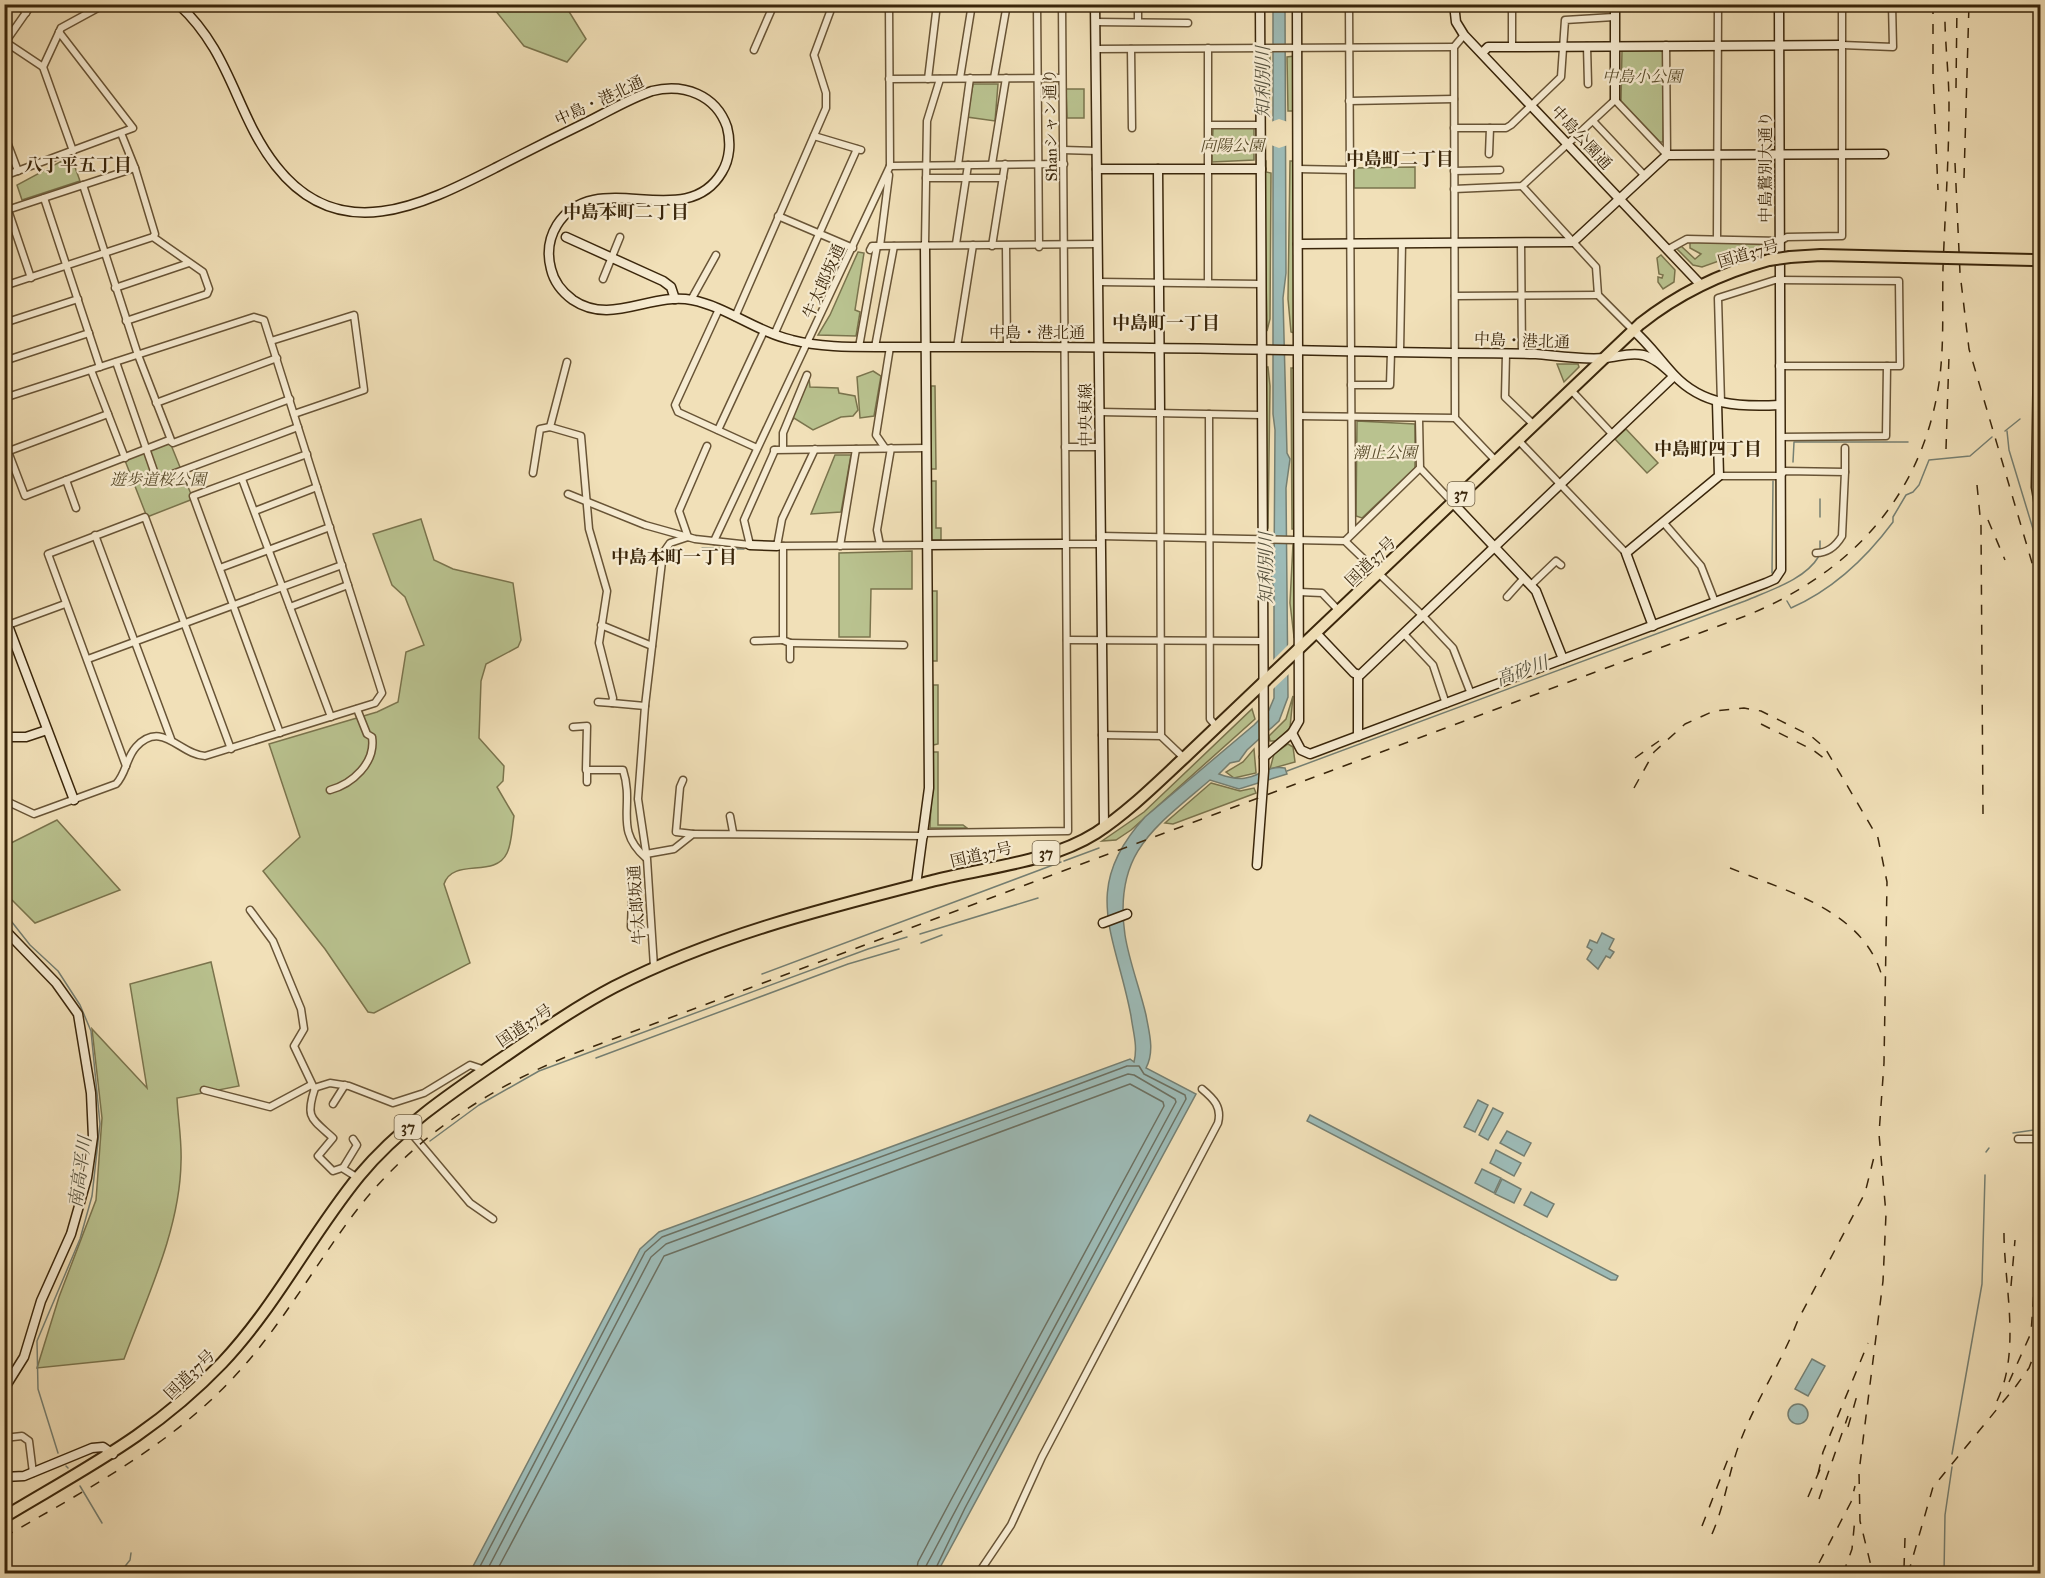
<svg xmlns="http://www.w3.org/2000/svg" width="2045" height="1578" font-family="'IM FELL Great Primer','Noto Serif JP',serif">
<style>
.green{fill:#b9c28f;stroke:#7a744d;stroke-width:1.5}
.water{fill:#9dbbb7;stroke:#757f72;stroke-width:1.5}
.pier{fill:#f1e0b8}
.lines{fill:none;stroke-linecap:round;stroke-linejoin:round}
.shore{stroke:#6c7061;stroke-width:1.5}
.stream{stroke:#757f72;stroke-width:1.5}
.street-casing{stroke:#685436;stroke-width:9}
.secondary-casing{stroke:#3a260b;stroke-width:11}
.highway-casing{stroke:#3a260b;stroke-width:14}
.street{stroke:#f6ebd1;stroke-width:6}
.secondary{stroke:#f6ebd1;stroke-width:8}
.highway{stroke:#f1e0b8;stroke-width:10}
.rail{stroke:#3a260b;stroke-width:1.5;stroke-dasharray:10 10;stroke-linecap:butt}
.highway-bridge-casing{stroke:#3a260b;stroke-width:14;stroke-linecap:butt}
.highway-bridge{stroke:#f1e0b8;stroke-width:10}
.labels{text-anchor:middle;stroke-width:4.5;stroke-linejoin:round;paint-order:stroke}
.shield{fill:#f6ebd1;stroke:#726146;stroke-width:1.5}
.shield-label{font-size:15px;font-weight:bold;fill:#3a260b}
.park-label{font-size:16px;font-style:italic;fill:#5a4d2c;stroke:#f6ebd1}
.street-label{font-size:16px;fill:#3a260b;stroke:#f6ebd1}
.water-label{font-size:18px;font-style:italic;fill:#58533f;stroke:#f6ebd1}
.neighbourhood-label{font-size:18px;font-weight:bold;fill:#3a260b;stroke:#f6ebd1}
</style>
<rect width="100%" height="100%" fill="#f1e0b8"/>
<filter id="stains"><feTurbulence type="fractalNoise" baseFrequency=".00333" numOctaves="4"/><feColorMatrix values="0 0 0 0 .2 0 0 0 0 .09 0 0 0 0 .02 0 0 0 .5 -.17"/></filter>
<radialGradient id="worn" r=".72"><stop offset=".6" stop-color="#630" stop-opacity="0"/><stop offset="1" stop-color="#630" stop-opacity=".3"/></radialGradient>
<g class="green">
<path d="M491,5H565L586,39L567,62L524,46Z"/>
<path d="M1622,50H1660L1664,53L1663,142H1660L1621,101Z"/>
<path d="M1265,56H1270L1269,111H1264Z"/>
<path d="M1294,56V111H1288L1287,57Z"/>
<path d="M973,84H998L995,121L967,117Z"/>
<path d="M1066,89H1084V118H1067Z"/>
<path d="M1213,127L1254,128V160L1212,162Z"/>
<path d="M71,156L80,181L22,200L17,185Z"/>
<path d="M1264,161H1266V172L1271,173L1270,319L1267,331Z"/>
<path d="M1290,161H1294V333L1291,332L1288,299Z"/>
<path d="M1415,167V188H1354V168Z"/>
<path d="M1690,242H1768L1770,249L1747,251L1702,267L1693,265L1677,249L1681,246L1695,259L1701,254L1690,248Z"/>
<path d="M858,252L864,253L855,310L860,312L856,336L818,335L830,315Z"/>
<path d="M1661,255L1675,270L1674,282L1663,289L1658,282V277L1662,278L1663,275L1659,274L1657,258Z"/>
<path d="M1557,364H1578L1579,367L1564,382Z"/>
<path d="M1265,367H1268L1270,386L1268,528H1265Z"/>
<path d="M1291,368H1295L1296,529H1292Z"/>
<path d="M873,371L881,376L874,416L860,418L857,377Z"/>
<path d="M809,378L810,387L838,388L839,393L855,396L858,410L853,416L841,417L813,430L794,418L787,428Z"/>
<path d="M931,386H935L936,469H931Z"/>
<path d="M1357,421L1415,424V468L1362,518L1356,516Z"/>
<path d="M1626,429L1658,463L1647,473L1615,439Z"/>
<path d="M169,440L193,499L147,517L124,458Z"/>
<path d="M835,455H851L841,512L811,514Z"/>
<path d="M931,481H936V528H941V540H931Z"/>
<path d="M421,519L434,560L453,569L513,583L521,640L518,647L486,664L481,681L479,738L504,766L503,781L497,787L514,816C512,827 512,843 507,853C495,879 453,857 444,884L470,963L374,1013L368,1012L325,949L263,871L300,837L269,744L377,712L398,702L406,652L424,645L405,597L392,585L373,534Z"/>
<path d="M1293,543L1296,635L1294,637L1290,603Z"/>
<path d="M912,551V589H871L870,637H839V553Z"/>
<rect x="932" y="591" width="5" height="70"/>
<path d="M933,685H938V744L933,745Z"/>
<path d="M1293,696L1290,728L1277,741H1270L1269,736L1286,719Z"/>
<path d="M1252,709L1255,719L1131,830L1116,840L1102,841L1144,812Z"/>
<path d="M1288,744L1293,747L1295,762L1270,769L1274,754Z"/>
<path d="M1254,749L1256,773L1234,778L1226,772L1243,762Z"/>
<path d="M933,752H938V825H963L967,828H930Z"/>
<path d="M1211,783L1240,791L1254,788L1256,793L1173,824L1165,823Z"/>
<path d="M57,820L120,890L35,923L5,893V846Z"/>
<path d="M211,962L239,1086L177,1098C178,1119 182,1141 181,1162C180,1229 147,1297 124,1359L37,1368L59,1297L96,1200L102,1118L92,1029L147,1088L130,984Z"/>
</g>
<g class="water">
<path d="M1273,5H1285L1286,273L1283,298L1287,453L1290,459L1286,488L1288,697L1279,721L1247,750L1239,761L1230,763L1219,774C1256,788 1260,764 1285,768L1287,774L1239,789L1210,780C1154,828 1113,853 1125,935C1129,961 1140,989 1146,1015C1149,1032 1155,1051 1146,1068L1196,1094L937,1573L469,1574L640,1249L659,1232L1130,1059L1134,1062C1138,1046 1133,1032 1131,1016C1116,935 1079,889 1145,817L1254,725L1269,710L1274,698V589L1271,577L1274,571L1275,430L1273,414Z"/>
<path d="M1602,933L1614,939L1609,949L1614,952L1610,958L1606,956L1598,969L1587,959L1592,950L1587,947L1590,940L1597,943Z"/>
<path d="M1478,1100L1488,1105L1475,1132L1464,1127Z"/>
<path d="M1493,1108L1503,1113L1488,1140L1479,1135Z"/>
<path d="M1310,1115L1618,1276L1616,1280H1611L1307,1121Z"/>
<path d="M1507,1131L1531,1143L1524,1156L1500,1143Z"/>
<path d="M1496,1150L1521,1163L1514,1176L1490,1163Z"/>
<path d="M1482,1169L1501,1178L1494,1193L1475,1183Z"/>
<path d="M1502,1179L1521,1189L1514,1203L1495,1194Z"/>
<path d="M1531,1192L1554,1204L1547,1217L1524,1205Z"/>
<path d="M1812,1359L1825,1366L1808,1396L1795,1389Z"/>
<circle cx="1798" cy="1414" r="10"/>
</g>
<g class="pier">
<path d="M1279,119L1288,122V145L1279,148L1271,145V122Z"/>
<path d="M1289,644L1290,673L1273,689V660Z"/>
</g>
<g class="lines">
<g class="shore">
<path d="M476,1574L645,1252L662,1237L1063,1090L1127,1066H1139L1144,1074L1185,1095L1186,1099L965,1508L933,1574"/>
<path d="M485,1574L651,1257L666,1244L1065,1097L1128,1074L1134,1075L1175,1099L1176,1102L959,1504L926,1566L925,1574"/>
<path d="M495,1574L664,1256L1130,1084L1163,1102L1164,1106L951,1500L918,1562L916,1574"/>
</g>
<g class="stream">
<path d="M2005,431L2020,419"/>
<path d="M2007,431L2009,450L2040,552"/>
<path d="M1793,462L1794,442H1908"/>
<path d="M1820,517V499"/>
<path d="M702,548L744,549"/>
<path d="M1820,551V541"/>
<path d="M1772,573L1773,481"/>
<path d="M1787,601L1791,608C1832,590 1867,557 1893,522V517L1906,495L1913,492L1919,485L1929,460L1970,456L1992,437"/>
<path d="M1287,771L1745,601C1770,590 1805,580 1819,556"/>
<path d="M1064,861L1099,848"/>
<path d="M4,912L30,945L58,971L80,1005L91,1031L100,1124L92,1196L80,1239L37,1341L38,1389L58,1453"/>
<path d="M920,934L1038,898"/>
<path d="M921,943L942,935"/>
<path d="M762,974L1061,862"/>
<path d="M596,1058L848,964L899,949"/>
<path d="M2013,1133L2040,1129"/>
<path d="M430,1141L479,1105L539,1071L868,949L907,937"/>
<path d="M1986,1152L1989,1148"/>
<path d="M1952,1454L1982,1284L1985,1175"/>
<path d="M66,1466L68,1468"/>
<path d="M80,1486L102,1523"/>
<path d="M119,1574L130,1560L131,1553"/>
<path d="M1944,1574L1945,1515L1952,1467"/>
</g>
<g class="street-casing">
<g id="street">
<path d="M19,4L26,13"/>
<path d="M889,4L890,166"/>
<path d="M1037,4L1039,247"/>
<path d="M1138,4V22"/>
<path d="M1349,4L1352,533"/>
<path d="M1512,4V47"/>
<path d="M1095,22L1188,23"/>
<path d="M1464,35L1454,47L1455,418L1496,461"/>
<path d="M7,43L43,67L73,151"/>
<path d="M4,44L32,4"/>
<path d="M1666,45L1667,154"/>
<path d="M1842,45L1893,47L1892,4"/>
<path d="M1587,46L1588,84"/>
<path d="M1208,48V283"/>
<path d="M1096,49L1454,47"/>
<path d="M1131,49L1132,128"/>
<path d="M754,50L774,4"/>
<path d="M43,67L61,28L105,4"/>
<path d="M960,78L972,4"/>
<path d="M994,78L1007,4"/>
<path d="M889,79L1062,78"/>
<path d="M928,79L937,4"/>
<path d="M1349,101L1454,99"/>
<path d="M1593,121L1645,176"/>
<path d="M1209,125H1261"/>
<path d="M1454,128H1506L1511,125L1561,77L1565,20L1614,17"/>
<path d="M4,134L18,171"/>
<path d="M814,136L861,150"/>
<path d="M1063,150L1097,151"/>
<path d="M1489,154L1490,128"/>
<path d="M992,164L1006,78"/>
<path d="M958,165L970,78"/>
<path d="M890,166L1064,164"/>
<path d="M1298,169L1350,170"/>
<path d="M1454,171L1500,170"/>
<path d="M4,176L133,128L59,32"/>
<path d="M926,178H1003"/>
<path d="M83,185L138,355L171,440"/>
<path d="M1522,186L1596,267L1598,295L1633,330"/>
<path d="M1454,189L1522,186L1615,100L1667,155"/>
<path d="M44,198L100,367"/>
<path d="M8,210L31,278"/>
<path d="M4,211L135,168L121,133"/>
<path d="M778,216L853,248"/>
<path d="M1717,239L1718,4"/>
<path d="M1521,243L1522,354"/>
<path d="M956,244L968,165"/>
<path d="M925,245L927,121L940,79"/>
<path d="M877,246L1098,244"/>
<path d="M880,246L889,175"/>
<path d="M992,246L1005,164"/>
<path d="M1006,246L1007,347"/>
<path d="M1667,250L1687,239L1780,241L1787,237L1842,236V4"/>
<path d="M603,279L620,237"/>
<path d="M1099,282L1261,284"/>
<path d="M4,286L153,237L155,234L135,168"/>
<path d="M115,288L189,263"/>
<path d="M1455,296L1598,295"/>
<path d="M691,300L716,255"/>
<path d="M719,309L675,405L678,412L757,448"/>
<path d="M735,317L826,108V93L814,55L833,4"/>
<path d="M126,321L207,294L209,289L203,272L153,237"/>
<path d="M4,323L78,299"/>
<path d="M774,335L857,149"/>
<path d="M271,341L354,315L364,390L294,414"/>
<path d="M859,347L877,246H872L870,250"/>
<path d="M875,347L894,246"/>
<path d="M957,347L973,245"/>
<path d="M1400,352L1402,243"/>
<path d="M1506,354L1505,397L1534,425"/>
<path d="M4,361L89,333"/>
<path d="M116,362L156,477"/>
<path d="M567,362L550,427L581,436L589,529L607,591L599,643L613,698L612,703L598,702"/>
<path d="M1779,366H1887"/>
<path d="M91,370L125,458"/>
<path d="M1351,385H1390L1391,352"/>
<path d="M1571,390L1613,435"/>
<path d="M4,398L254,317L264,320L382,693L375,703L205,756C180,755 162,719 136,747C126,758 126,774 116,784L34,814L4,800"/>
<path d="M156,403L277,358"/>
<path d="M1721,403L1718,298L1775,280L1899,281L1900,366H1887L1886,436L1780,437"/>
<path d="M1100,412L1261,415"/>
<path d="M1160,413L1161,736"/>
<path d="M1209,414L1210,719L1217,727"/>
<path d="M1298,416L1455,418"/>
<path d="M718,430L764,331"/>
<path d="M1518,440L1626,553"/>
<path d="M4,441L25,496L169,440L173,443L290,399"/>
<path d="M1065,447H1100"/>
<path d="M885,448L876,435L890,347"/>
<path d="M1845,448V472"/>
<path d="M783,449V433L807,375"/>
<path d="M815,449L782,519L777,546L927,545"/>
<path d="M774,450L926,448"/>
<path d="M9,451L108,414"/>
<path d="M1420,468L1453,503"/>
<path d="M533,473L540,429L550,427"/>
<path d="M1719,476H1780L1785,471L1845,472L1842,536C1836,546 1828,553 1816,553"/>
<path d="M162,478L298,427"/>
<path d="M242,479L331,717"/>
<path d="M66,480L76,508"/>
<path d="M568,494L645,525L695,539L750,545L744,520L775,450"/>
<path d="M255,511L317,487"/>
<path d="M1663,522L1701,566L1715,602"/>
<path d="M95,535L171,739"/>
<path d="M1100,536L1345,541L1423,616L1453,648L1471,694"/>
<path d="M688,537L679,511L707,446"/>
<path d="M714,541L890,166"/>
<path d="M1345,541L1420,468L1419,419"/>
<path d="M1065,544H1100"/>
<path d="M880,545L877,530L891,448"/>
<path d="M783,546V640L790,643V659"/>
<path d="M840,546L856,449"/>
<path d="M220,568L330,527"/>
<path d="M1531,585L1556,561L1561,565"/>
<path d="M1299,592L1322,593L1339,611"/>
<path d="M1507,597L1524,578"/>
<path d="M290,607L348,585"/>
<path d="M8,625L65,604"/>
<path d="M601,625L652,646"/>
<path d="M1404,634L1433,665L1446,704"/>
<path d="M1067,640L1263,641"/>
<path d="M754,641L783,640"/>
<path d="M790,643L904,645"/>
<path d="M88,659L342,565"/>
<path d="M612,703L645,706"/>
<path d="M573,727L587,726L586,770H623C635,807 613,829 646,858"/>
<path d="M280,733L193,496L307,454"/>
<path d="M1102,735L1161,736L1184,758"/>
<path d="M126,766L48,554L145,517L231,749"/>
<path d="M683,780L680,787L676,832L693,834"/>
<path d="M587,782V771"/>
<path d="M330,790C352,784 376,763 372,737L367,734L357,709"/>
<path d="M730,816L733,832"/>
<path d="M924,833L1068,831L1062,4"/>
<path d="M646,854L674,849L693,834L924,836"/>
<path d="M632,897L631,927L639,932L651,931"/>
<path d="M250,910L273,941L301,1009L304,1029L294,1046L314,1088L330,1083L349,1086L393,1103L424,1093L470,1065L485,1070"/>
<path d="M654,967L647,859L638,799L645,706L663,553L670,543L688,537"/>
<path d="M315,1088C305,1118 311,1118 333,1138L318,1156L333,1171L342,1168L358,1178"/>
<path d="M204,1090L270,1107L311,1085"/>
<path d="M333,1104L345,1085"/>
<path d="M407,1128L470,1203L493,1219"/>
<path d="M2018,1139H2040"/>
<path d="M343,1168L357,1145L353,1139"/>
<path d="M4,1438L22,1436L29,1441L33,1473"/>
<path d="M978,1574L1011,1525L1042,1457L1218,1123C1222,1107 1214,1099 1202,1089"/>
</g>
</g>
<g class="secondary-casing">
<g id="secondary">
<path d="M178,4C232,53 235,114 276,166C340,248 424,204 497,167C528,151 560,135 591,120C611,110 631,98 652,91C684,83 716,95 727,127C731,142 730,159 722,172C685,235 596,164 557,225C549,238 547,254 551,269C554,282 562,292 573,300C611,326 651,292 692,300C727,307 757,332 792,340C819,347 848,347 876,347C917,347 957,347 998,347C1149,346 1300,351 1451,353C1479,353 1508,353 1536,354C1558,356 1583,360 1605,358C1618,357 1629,352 1643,355C1655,358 1665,368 1674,376"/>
<path d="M1095,4L1104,826"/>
<path d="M1454,4L1456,22L1464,35L1700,284"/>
<path d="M1615,4V100"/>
<path d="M1482,53L1488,47H1512L1842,45"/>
<path d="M1097,169H1261"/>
<path d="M1158,169L1160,413"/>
<path d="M566,237L663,281L671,287L675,299"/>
<path d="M2040,237L2036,487L2040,511"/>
<path d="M1298,244L1573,242L1667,155L1884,154"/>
<path d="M1633,330C1649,344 1660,360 1674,375C1703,406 1740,407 1779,405"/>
<path d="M1453,503L1536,591L1563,659"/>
<path d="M750,545L777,546"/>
<path d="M927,545L1065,544"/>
<path d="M4,615L74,800"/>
<path d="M1653,626L1626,553L1719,476L1717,402"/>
<path d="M1316,633L1354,673L1360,675L1674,376"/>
<path d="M1358,675V736"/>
<path d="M1292,733L1301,750L1310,754L1766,583L1775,579L1781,570L1779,4"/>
<path d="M4,737H26L47,730"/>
<path d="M1264,757L1292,733L1299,721L1297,4"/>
<path d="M1257,865L1264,771L1260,4"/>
<path d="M916,885L929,788L925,245"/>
<path d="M1103,923L1127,914"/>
<path d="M4,929L56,983L78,1014L91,1093L93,1137L87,1178L71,1234L41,1301L24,1357L4,1389"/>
<path d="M4,1477L24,1476L92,1448L103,1447L113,1454"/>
</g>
</g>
<g class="highway-casing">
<g id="highway">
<path d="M1790,257L1821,255L1905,257"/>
<path d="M1990,259L2033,260"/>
<path d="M4,1517C87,1467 154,1434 222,1363C276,1306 310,1236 359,1176C398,1129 448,1095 498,1061C536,1035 574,1008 614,987C716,935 826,908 936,880C988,867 1050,862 1096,833C1128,812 1156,784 1184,758L1640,324C1679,293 1721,273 1769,260"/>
</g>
</g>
<use href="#street" class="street"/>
<use href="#secondary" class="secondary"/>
<use href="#highway" class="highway"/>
<g class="rail">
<path d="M1933,4V74L1938,190"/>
<path d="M1956,88L1957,4"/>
<path d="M1955,163L1960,273L1969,349L2040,590"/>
<path d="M1964,178L1969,4"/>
<path d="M1946,449L1949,356"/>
<path d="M1977,485L1981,526L1983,814"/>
<path d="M1988,520L2005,560"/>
<path d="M1761,724L1813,750L1829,762"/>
<path d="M1635,758L1659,741"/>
<path d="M1634,788L1654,752L1685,724L1714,711L1744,708L1761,711L1811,736L1825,748L1878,838L1887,882L1884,1063L1879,1134L1886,1214L1883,1281L1859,1472L1860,1521L1873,1574"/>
<path d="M1730,868C1786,891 1861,910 1881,973"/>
<path d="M2011,1286L2015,1240"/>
<path d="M2009,1382L2031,1333L2035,1276"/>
<path d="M1997,1401C2022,1349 2003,1282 2004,1227"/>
<path d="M1848,1427L1858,1392"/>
<path d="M1818,1474L1823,1452L1868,1343"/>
<path d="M1808,1497L1821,1467"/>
<path d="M1819,1499L1848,1416"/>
<path d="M1702,1526L1728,1459"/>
<path d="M1712,1534C1726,1502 1729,1468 1742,1437C1758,1397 1782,1361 1798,1320L1865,1193L1875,1153"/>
<path d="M4,1537C86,1490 170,1446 234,1377C279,1329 311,1272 350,1219C407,1142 484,1090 573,1054L1748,615C1847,574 1917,502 1937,395C1945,353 1942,310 1943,268C1945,213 1949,159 1949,104C1949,71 1944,38 1945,4"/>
<path d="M1819,1563L1851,1502L1855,1486"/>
<path d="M1904,1568L1905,1538"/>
<path d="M1843,1574L1852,1549L1855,1518"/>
<path d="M1908,1574L1933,1487L2016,1386L2029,1368L2040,1339"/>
</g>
<g class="highway-bridge-casing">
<g id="highway-bridge">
<path d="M1905,257L1990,259"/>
<path d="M1769,260L1790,257"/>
<path d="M2033,260H2040"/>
</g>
</g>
<use href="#highway-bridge" class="highway-bridge"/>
</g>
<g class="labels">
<g class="shield">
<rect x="1447.5" y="482" width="27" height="24" rx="4.5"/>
<rect x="1032.5" y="841" width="27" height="24" rx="4.5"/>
<rect x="394.5" y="1115" width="27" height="24" rx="4.5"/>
</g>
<g class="shield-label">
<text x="1461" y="499">37</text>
<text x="1046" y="858">37</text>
<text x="408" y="1132">37</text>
</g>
<g class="park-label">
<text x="1642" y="82">中島小公園</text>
<text x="1232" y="151">向陽公園</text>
<text x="1385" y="458">潮止公園</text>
<text x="158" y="485">遊歩道桜公園</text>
</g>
<g class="street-label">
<text transform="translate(599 100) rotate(-25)" y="6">中島・港北通</text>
<text transform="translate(1050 125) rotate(-91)" y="6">Shanシャン通り</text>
<text transform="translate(1582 137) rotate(47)" y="6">中島公園通</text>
<text transform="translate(1765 167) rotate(-90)" y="6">中島鷲別大通り</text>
<text transform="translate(1748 253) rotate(-16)" y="6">国道37号</text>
<text transform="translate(823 281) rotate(-66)" y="6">牛太郎坂通</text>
<text x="1037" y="338">中島・港北通</text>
<text transform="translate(1522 340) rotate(2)" y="6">中島・港北通</text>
<text transform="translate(1085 415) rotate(-90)" y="6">中央東線</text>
<text transform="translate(1370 561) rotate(-44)" y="6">国道37号</text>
<text transform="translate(981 854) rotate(-13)" y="6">国道37号</text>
<text transform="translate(636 905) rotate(-94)" y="6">牛太郎坂通</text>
<text transform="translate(524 1025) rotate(-34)" y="6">国道37号</text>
<text transform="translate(189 1374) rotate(-44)" y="6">国道37号</text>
</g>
<g class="water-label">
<text transform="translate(1263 82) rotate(-90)" y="6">知利別川</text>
<text transform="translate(1266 568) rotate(-90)" y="6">知利別川</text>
<text transform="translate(1522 671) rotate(-20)" y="6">高砂川</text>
<text transform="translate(80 1172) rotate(-82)" y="6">南高平川</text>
</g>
<g class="neighbourhood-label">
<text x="1400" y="165">中島町二丁目</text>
<text x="78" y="171">八丁平五丁目</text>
<text x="626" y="218">中島本町二丁目</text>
<text x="1166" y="329">中島町一丁目</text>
<text x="1708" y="455">中島町四丁目</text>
<text x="674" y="563">中島本町一丁目</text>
</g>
</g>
<rect width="2045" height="1578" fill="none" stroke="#f1e0b8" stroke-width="24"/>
<rect x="6" y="6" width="2033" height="1566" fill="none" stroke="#3a260b" stroke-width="3"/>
<rect x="12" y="12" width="2021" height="1554" fill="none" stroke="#3a260b" stroke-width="1.5"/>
<rect width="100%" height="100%" filter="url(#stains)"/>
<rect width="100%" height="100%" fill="url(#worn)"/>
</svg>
